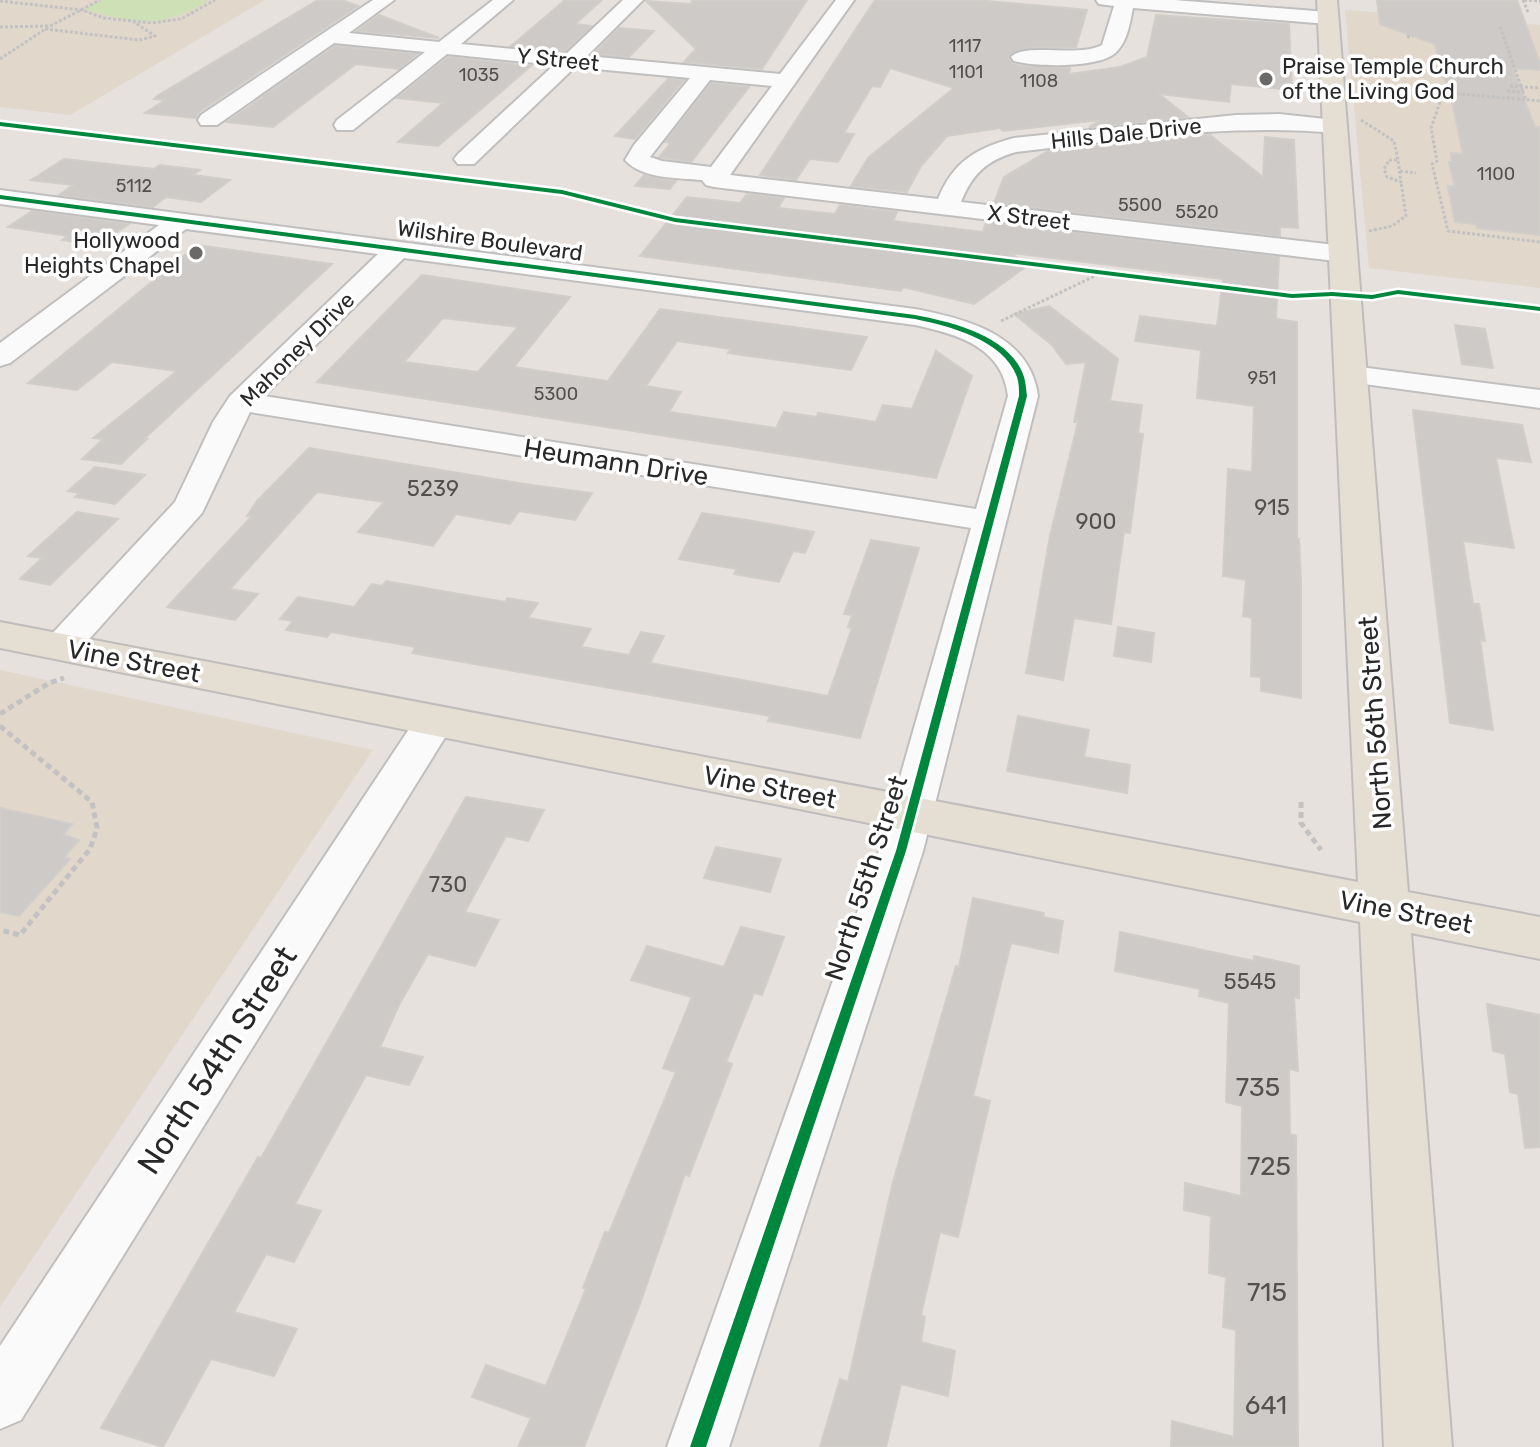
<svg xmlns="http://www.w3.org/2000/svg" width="1540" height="1447" font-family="Rubik,sans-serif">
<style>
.education{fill:#e1d7cb}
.green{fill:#cde0b6}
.building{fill:#cdcac7;stroke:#d1cdc9;stroke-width:2;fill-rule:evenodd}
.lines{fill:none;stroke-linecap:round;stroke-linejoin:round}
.minor-casing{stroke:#c0bfbf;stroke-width:4}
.major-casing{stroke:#bfbdbc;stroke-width:4}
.path-far1{stroke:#c3c2c2;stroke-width:3;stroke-dasharray:3 2;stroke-linecap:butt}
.path{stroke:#c3c2c2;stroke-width:5;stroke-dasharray:6 4;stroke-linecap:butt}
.minor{fill:#fbfafa;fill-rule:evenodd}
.major{fill:#e5ded3;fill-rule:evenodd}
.cycleway-casing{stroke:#fff;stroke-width:5}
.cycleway{fill:#00873e;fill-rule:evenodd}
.poi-dot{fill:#6a6967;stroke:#fff;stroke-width:3}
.labels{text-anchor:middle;stroke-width:7;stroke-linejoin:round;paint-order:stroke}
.far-number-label{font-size:18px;fill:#525150}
.far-street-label{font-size:22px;fill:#282828;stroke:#fff}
.far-poi-label{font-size:22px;fill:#282828;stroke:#fff;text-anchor:start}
.number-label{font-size:22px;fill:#525150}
.street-label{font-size:26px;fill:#282828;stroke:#fff}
.near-number-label{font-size:26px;fill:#525150}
.near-street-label{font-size:32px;fill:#282828;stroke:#fff}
</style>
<rect width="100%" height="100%" fill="#e6e1dd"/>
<g class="education">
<path d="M0,0H265L70,115L0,107Z"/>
<path d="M1345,10L1540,25V288L1369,268Z"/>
<path d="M0,670L373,750L0,1307Z"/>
</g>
<path class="green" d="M102,0H198L208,1C163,29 133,24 85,9Z"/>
<g class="building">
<path d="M318,0H342L358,6L199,112L196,118L145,113L165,100L154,99L157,96Z"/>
<path d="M565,0H602L575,24L592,26L565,51L511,46Z"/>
<path d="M692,0H807L762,69L684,62L696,49L646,1L691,4Z"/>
<path d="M875,0H977L1087,10L1076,47L1028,48L1008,56L1013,64L1023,66L1070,68L1069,74L1120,67L1147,57L1156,15L1289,24L1292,90L1231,84L1229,102L1159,94L1188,117L1089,127L1101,120L1003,131L1000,128L947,136L921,166L907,192L851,186L868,158L954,88L890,68L880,87L872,86L844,133L854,134L838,162L810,159L796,180L760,175Z"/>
<path d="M1377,0H1517L1540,64V70L1512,68L1535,127H1540V235L1477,228L1476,224L1455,222L1448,186L1455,187L1449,162H1452L1451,153L1463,154L1449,87L1443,77L1435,44L1380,24Z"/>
<path d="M379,15L439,38L357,31Z"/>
<path d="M619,28L654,31L629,57L594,54Z"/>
<path d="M335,46L417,54L399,69L356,64L273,127L227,122Z"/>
<path d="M448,57L531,66L438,146L398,142L443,103L397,98Z"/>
<path d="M668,79L684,80L635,139L615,136Z"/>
<path d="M711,83L749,87L691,162L659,157L671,143L665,142Z"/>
<path d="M1210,135L1263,177L1265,137L1294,140L1298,228L1280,227V236L994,203L1004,177L1048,151Z"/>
<path d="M64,159L154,169L160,165L200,170L193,175L230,180L201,202L166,197L153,207L59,195L73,185L31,180Z"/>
<path d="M644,175L661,179L676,181L670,189L635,186Z"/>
<path d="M747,194L784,198L778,208L835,214L840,205L897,212L893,221L983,232L986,222L1279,257L1276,319L1297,322V539H1299L1301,583V698L1261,691V677L1251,676L1252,618L1243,616L1246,580L1223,576L1228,469L1252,472L1254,406L1197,398L1201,350L1135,341L1140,316L1217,326L1223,279L1011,253L1027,266L974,304L903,287L901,291L640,256L687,197L740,203Z"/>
<path d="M32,211L129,224L98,245L62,240L68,236L8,227Z"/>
<path d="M197,245L332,264L144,439H147L121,464L82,459L103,439L93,438L177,371L112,362L77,390L28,383Z"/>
<path d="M422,275L570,297L514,367L608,381L660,309L867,337L851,370L728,353L731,349L677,341L646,386L681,392L669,412L776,428L784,412L817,417L818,413L876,422L883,405L912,409L936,351L972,376L936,478L317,382ZM443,318L518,327L478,372L404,362Z"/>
<path d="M1049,306L1118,359L1110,401L1142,405L1138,433L1143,434L1130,533L1124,532L1111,624L1074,618L1063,680L1026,673L1050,536L1078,422H1074L1086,362L1066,364L1052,345L1014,314Z"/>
<path d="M1455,325L1485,329L1493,368L1462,364Z"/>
<path d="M1413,410L1522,425L1531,462L1496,458L1514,548L1463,541L1473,604H1479L1485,641L1480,640L1493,730L1450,723Z"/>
<path d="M309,448L531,485L592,493L575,520L519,511L510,524L456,514L433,546L358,532L384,502L317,492L230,589L258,594L235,620L167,607L252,516H247L257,501Z"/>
<path d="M95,467L145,475L115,504L75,497L80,493L68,491Z"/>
<path d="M77,512L118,519L50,585L20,579L42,558L28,556Z"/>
<path d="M702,513L753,521L814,532L805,553L793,551L779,582L734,574L737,569L679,559Z"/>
<path d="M871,540L919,548L860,738L768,721L770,716L412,653L416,647L331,632L327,637L286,630L293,621L280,619L298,597L354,607L372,584L382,586L386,581L505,602L507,598L538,603L528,618L591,629L581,647L629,655L641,632L664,636L650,663L828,696L852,628L848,627L852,615L844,614Z"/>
<path d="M1118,627L1154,633L1151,662L1114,656Z"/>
<path d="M1018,716L1089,730L1084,757L1130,765L1127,793L1007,771Z"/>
<path d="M466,797L544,810L528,841L506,836L465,912L499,920L475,966L428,954L399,1005L380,1047L423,1057L409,1085L366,1075L295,1204L321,1211L294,1262L266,1254L234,1312L297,1329L274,1376L211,1359L163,1447L101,1428L258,1157L261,1158Z"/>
<path d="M0,808L72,824L63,835L79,840L64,857L70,859L19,916L0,912Z"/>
<path d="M716,847L781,859L770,892L704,878Z"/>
<path d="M973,898L1044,913L1043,917L1063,921L1058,953L1011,943L973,1096L990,1101L958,1237L940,1232L921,1315L925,1317L921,1342L955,1351L948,1396L901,1384L886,1447H820L840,1379L848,1382L893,1182L956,966L959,967Z"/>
<path d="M741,927L784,937L762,995L754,993L726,1062L732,1064L689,1176L685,1174L640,1304L584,1447H518L531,1418L472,1397L486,1365L546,1386L586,1289L583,1288L605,1232L609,1233L676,1072L663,1068L692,997L631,980L647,946L724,967Z"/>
<path d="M1120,932L1254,961V956L1299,966V998L1294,997L1298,1071L1289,1069L1290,1134L1296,1136L1298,1447H1171L1172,1421L1234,1437L1236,1330L1223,1327L1226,1277L1209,1273L1211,1216L1184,1210L1185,1183L1241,1196L1242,1106L1226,1102L1229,1003L1199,996L1200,989L1115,971Z"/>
<path d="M1487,1004L1540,1015V1147L1525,1148L1518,1094L1510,1092L1505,1054L1493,1051Z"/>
</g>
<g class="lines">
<g class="minor-casing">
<g id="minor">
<path d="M373,0H394L349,33L439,42L493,0H513L461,44L566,54L623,0H643L587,56L780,74L836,0H854L730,175L938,199C953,162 976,148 1014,138L1236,115L1279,114L1344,121L1347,126L1344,131L1336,133C1229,123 1123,140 1016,152C987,160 972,174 961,202L1344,246L1353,249L1357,254L1353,259L1344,262L714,187L706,185L702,180C680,178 641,179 625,160L634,145L690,78L575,67L474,164H458L454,159L458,154L554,65L447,54L353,130H337L334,125L337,120L425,52L334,43L217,125H201L198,120L201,115ZM710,80L772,86L711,167L662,161L650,157Z"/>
<path d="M1096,0H1174L1328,12L1337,18L1328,24L1133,8C1130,23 1127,44 1114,54C1096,68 1035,67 1014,61L1011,57C1026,42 1078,58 1102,45L1114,6L1099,4Z"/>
<path d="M0,190L915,309C967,319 1030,335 1038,396L923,851L729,1447H667L879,851L971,528L250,412L202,513L74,656L61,659L48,656L42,647L48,638L175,502L213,422L230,396L378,254L186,229L10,363L0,366V343L159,225L0,204ZM404,258L915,325C957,334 1003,347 1008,396L976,509L264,396Z"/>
<path d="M1352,366L1540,390V408L1342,381L1337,375L1342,369Z"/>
<path d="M435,707L449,711L455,721L449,731L21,1420L0,1429V1346L421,711Z"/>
</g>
</g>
<g class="major-casing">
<path id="major" d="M1317,0H1337L1408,892L1540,917V959L1411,933L1452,1447H1384L1360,922L0,648V622L1358,882Z"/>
</g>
<g class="path-far1">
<path d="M1523,0L1528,12"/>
<path d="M1524,0L1540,1"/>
<path d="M0,1L82,10L104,18L152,23L181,19L215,0"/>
<path d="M0,27L49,26"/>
<path d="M1500,27L1523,92"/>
<path d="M45,29L139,40L155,36L134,22"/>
<path d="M1407,37L1413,36"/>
<path d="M0,59L50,26L100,0"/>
<path d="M1510,86L1540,88"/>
<path d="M1507,91L1523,92L1526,100"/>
<path d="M1437,92L1540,101"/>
<path d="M1440,102L1431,128L1437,161L1432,164L1448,231L1540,242"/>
<path d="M1361,120L1394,141L1398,160"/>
<path d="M1389,160H1398L1401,182L1387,177L1384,169Z"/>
<path d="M1400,171L1416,173"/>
<path d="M1369,231L1392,226L1406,216L1401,182"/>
<path d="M1001,321L1101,273"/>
</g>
<g class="path">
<path d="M0,714L49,683L64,678"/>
<path d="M0,726L92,802L97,828L90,849L20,935L0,930"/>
<path d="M1301,802V823L1321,850"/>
</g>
<use href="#minor" class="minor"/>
<use href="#major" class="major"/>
<g class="cycleway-casing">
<g id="cycleway">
<path d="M0,122L562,190L675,218L1292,294L1332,292L1372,295L1398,290L1540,307V311L1398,294L1372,299L1332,296L1292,298L675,222L562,194L0,126Z"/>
<path d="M0,195L915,315C952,322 1011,336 1024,377C1026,383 1026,390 1027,396L906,851L706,1447H690L896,851L1019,396C1019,390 1019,383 1017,377C1004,340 949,326 915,319L0,199Z"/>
</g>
</g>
<use href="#cycleway" class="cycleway"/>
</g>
<g class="poi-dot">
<circle cx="1266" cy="79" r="8"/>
<circle cx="196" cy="253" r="8"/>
</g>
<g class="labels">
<g class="far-number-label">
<text x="965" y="52">1117</text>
<text x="966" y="78">1101</text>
<text x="479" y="81">1035</text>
<text x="1039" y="87">1108</text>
<text x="1496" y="180">1100</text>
<text x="134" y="192">5112</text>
<text x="1140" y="211">5500</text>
<text x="1197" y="218">5520</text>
<text x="1262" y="384">951</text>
<text x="556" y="400">5300</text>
</g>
<g class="far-street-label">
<text transform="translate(558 59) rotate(6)" y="8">Y Street</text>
<text transform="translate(1126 133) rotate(-6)" y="8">Hills Dale Drive</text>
<text transform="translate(1029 217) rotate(7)" y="8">X Street</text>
<text transform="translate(490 240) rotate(8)" y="8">Wilshire Boulevard</text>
<text transform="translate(297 349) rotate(-45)" y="8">Mahoney Drive</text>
</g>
<g class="far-poi-label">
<text x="1282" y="74">Praise Temple Church<tspan x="1282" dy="25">of the Living God</tspan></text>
<text x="180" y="248" text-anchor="end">Hollywood<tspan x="180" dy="25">Heights Chapel</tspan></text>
</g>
<g class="number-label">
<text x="433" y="496">5239</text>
<text x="1272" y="515">915</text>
<text x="1096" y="529">900</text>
<text x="448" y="892">730</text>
<text x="1250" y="989">5545</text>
</g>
<g class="street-label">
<text transform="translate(616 462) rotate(9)" y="9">Heumann Drive</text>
<text transform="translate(134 661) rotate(11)" y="9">Vine Street</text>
<text transform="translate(1375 723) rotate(-94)" y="9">North 56th Street</text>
<text transform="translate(770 787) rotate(11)" y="9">Vine Street</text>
<text transform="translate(866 878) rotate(-72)" y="9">North 55th Street</text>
<text transform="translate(1406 912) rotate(11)" y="9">Vine Street</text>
</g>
<g class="near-number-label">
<text x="1258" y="1096">735</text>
<text x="1269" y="1175">725</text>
<text x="1267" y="1301">715</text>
<text x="1266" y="1414">641</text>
</g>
<g class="near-street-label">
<text transform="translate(217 1060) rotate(-57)" y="11">North 54th Street</text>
</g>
</g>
</svg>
